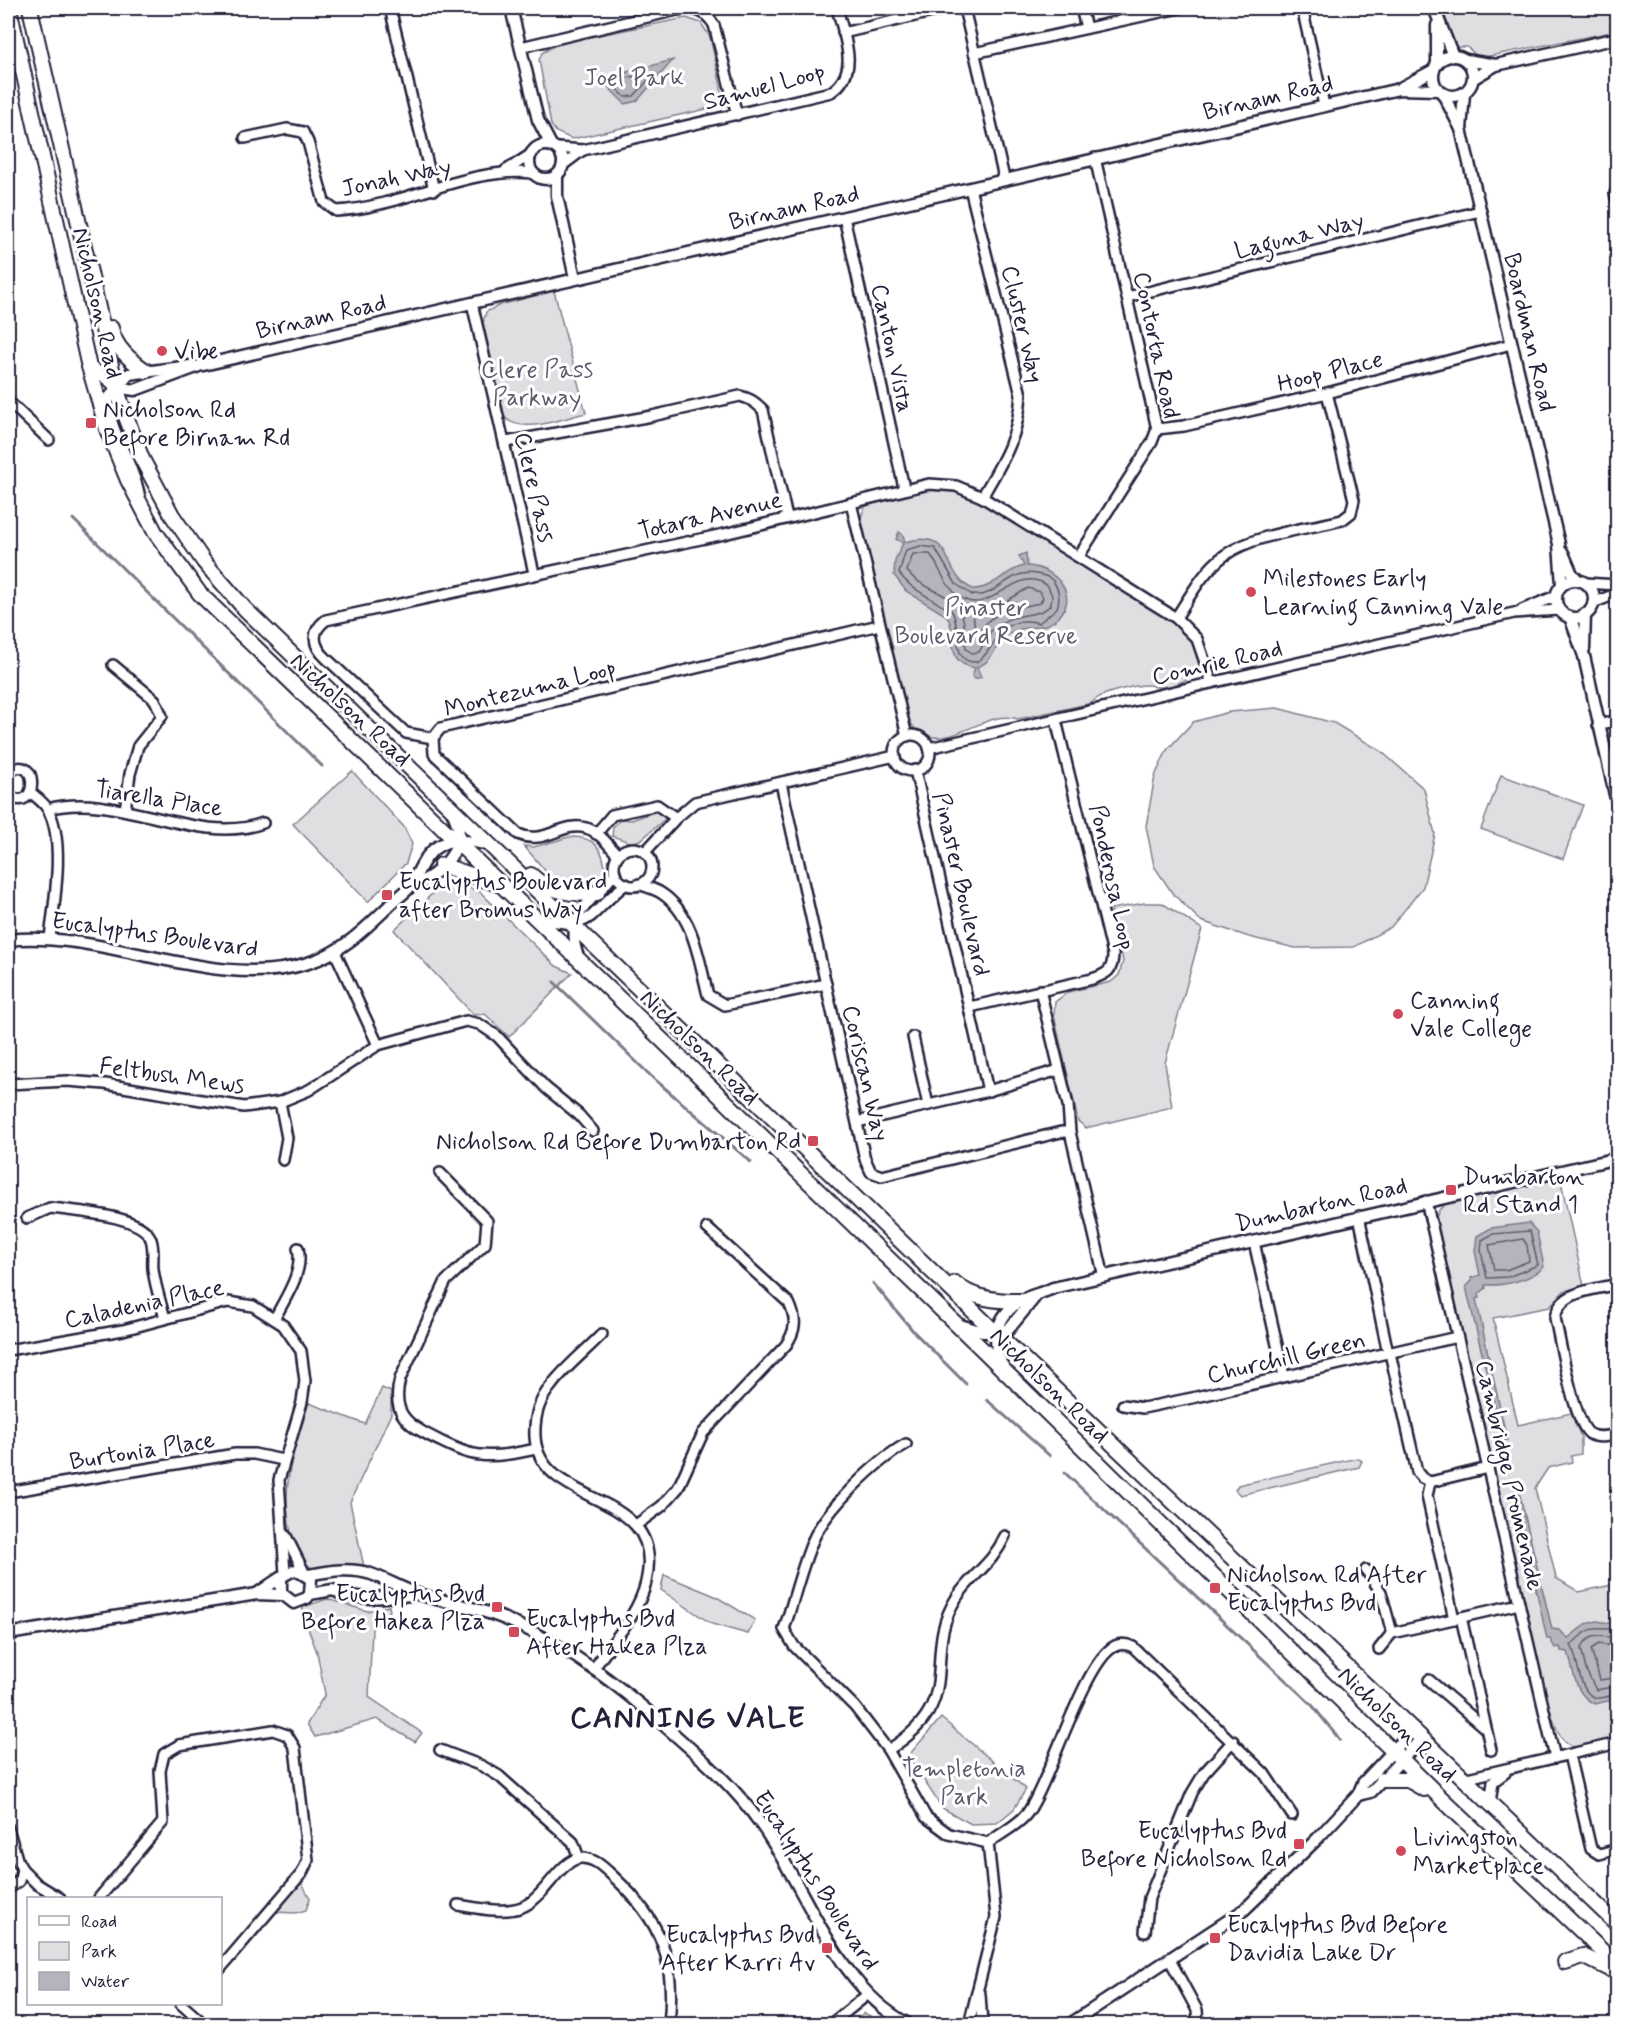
<svg xmlns="http://www.w3.org/2000/svg" width="1625" height="2032" font-family="Mynerve,sans-serif">
<style>
.green{fill:#dfdfe2;stroke:#80808e;stroke-width:1.5}
.water{fill:#b4b4bc;stroke:#7a7a88;stroke-width:1.5}
.lines{fill:none;stroke-linecap:round;stroke-linejoin:round}
.shore{stroke:#5c5c6f;stroke-width:1.5}
.stream{stroke:#7a7a88;stroke-width:3}
.minor-casing{stroke:#22223b;stroke-width:14}
.tertiary-casing{stroke:#22223b;stroke-width:15}
.primary-casing{stroke:#22223b;stroke-width:18}
.minor{stroke:#fff;stroke-width:9}
.tertiary{stroke:#fff;stroke-width:10}
.primary{stroke:#fff;stroke-width:14}
.poi-dot{fill:#d1495b;stroke:#fff;stroke-width:2}
.labels{text-anchor:middle;stroke-width:6;stroke-linejoin:round;paint-order:stroke}
.park-label{font-size:24px;fill:#5b5b6d;stroke:#fff}
.street-label{font-size:24px;fill:#22223b;stroke:#fff}
.poi-label{font-size:24px;fill:#22223b;stroke:#fff;text-anchor:start}
.district-label{font-size:30px;font-weight:bold;letter-spacing:1.5px;fill:#22223b;stroke:#fff}
</style>
<rect width="100%" height="100%" fill="#fff"/>
<filter id="ink" filterUnits="userSpaceOnUse"><feTurbulence type="fractalNoise" baseFrequency=".0167" numOctaves="2"/><feDisplacementMap in="SourceGraphic" scale="12" xChannelSelector="R" yChannelSelector="G"/><feConvolveMatrix kernelMatrix="1 2 1 2 8 2 1 2 1" color-interpolation-filters="sRGB"/></filter>
<g filter="url(#ink)">
<g class="green">
<path d="M1442,8H1617V31L1479,58L1467,47H1456Z"/>
<path d="M686,18L701,23L710,37L721,86V94L711,108L572,139L556,132L551,125L539,60L542,53L559,43Z"/>
<path d="M554,291L586,413C563,418 524,435 505,418L483,323L486,312L500,305Z"/>
<path d="M924,488L957,491L975,499L1170,620C1182,630 1198,644 1199,660C1200,678 1171,689 1157,687C1154,687 1151,685 1148,685C1136,685 1098,693 1092,703L1018,719C984,708 953,752 917,732L908,719L902,700L861,518L864,508L871,503Z"/>
<path d="M1277,708L1334,723L1381,751L1424,789L1435,834L1423,887L1391,927L1354,947L1295,948L1249,937L1201,921L1173,894L1154,866L1146,826L1155,776L1167,750L1193,722L1229,712Z"/>
<path d="M352,771L404,827L412,844L406,863L368,902L293,824Z"/>
<path d="M1501,775L1583,805L1563,859L1481,829Z"/>
<path d="M657,811L666,818L642,839L632,843L612,836L613,827L621,819L632,820Z"/>
<path d="M569,837C593,836 604,847 605,871L595,886L581,889L555,882L524,846L534,847Z"/>
<path d="M453,886H465L480,892L556,966L572,973L509,1037L485,1014L474,1015L394,930L435,891Z"/>
<path d="M1144,903H1162L1202,929L1165,1063L1172,1107L1086,1128L1078,1121L1054,1015L1055,1002L1068,992L1111,982L1119,975L1123,961L1111,909Z"/>
<path d="M1560,1177L1584,1286L1564,1291L1549,1307L1493,1318L1518,1425L1571,1413L1581,1437V1454L1571,1456L1572,1462L1548,1468L1535,1488L1556,1578L1579,1592L1612,1585L1613,1593H1617V1737C1604,1740 1589,1746 1576,1747C1558,1748 1549,1706 1545,1692L1435,1220L1439,1210L1448,1202Z"/>
<path d="M382,1388L391,1392V1414L350,1502L364,1567C345,1565 332,1571 318,1570C307,1568 300,1557 296,1548C276,1497 293,1452 309,1403L365,1424Z"/>
<path d="M1357,1458L1362,1461L1359,1467L1240,1495L1235,1490L1238,1485Z"/>
<path d="M664,1575L715,1596L755,1620L748,1634L712,1624L661,1590Z"/>
<path d="M327,1599L367,1611L389,1606L390,1611L372,1629L369,1697L422,1733L415,1742L377,1719L315,1737L307,1724L325,1694L317,1652L303,1615V1607Z"/>
<path d="M941,1718L1026,1789L1014,1809L997,1823L971,1824L942,1808L908,1756Z"/>
<path d="M301,1882L310,1898L306,1910L296,1913L275,1912Z"/>
<path d="M864,2013L885,2024H848Z"/>
</g>
<g class="water">
<path d="M673,60L637,101L625,104L600,79Z"/>
<path d="M899,532L903,535L905,542C957,527 940,576 973,589C992,590 1005,570 1024,566L1019,556L1026,553L1027,566C1057,567 1083,599 1054,621C1038,632 1024,623 1008,635C994,644 994,662 977,667L981,677L975,679L972,676L975,668C942,662 959,636 947,616L906,591L894,575L895,560L903,543L896,539Z"/>
<path d="M1529,1223L1537,1232L1544,1267C1531,1280 1504,1286 1485,1285L1486,1288L1479,1294L1480,1298L1476,1299L1507,1440L1503,1441L1466,1287L1472,1281L1471,1278L1480,1275L1475,1251L1477,1236L1491,1228Z"/>
<path d="M1517,1483L1552,1629L1559,1630L1568,1638L1586,1624L1597,1621L1615,1624L1617,1628V1699L1595,1704C1574,1696 1574,1670 1568,1652L1561,1651L1560,1647L1555,1648L1550,1639H1547L1513,1484Z"/>
</g>
<g class="lines">
<g class="shore">
<path d="M647,73L650,78L634,96L625,97L613,85L615,81Z"/>
<path d="M921,546L935,548L956,584L972,595C1000,599 1008,565 1041,575C1046,576 1050,577 1053,581C1059,589 1060,599 1057,608L1039,623C996,610 992,663 973,662C950,660 962,624 951,610C947,606 943,607 939,604C925,594 909,588 899,573L906,550Z"/>
<path d="M913,554H930C939,566 943,582 955,593C989,625 1014,560 1048,586L1052,596L1051,604C1040,619 1015,610 994,628C987,634 984,644 979,652L972,653L966,649C964,638 966,626 962,615C954,592 921,590 907,571Z"/>
<path d="M1028,588L1040,592L1043,598L1040,603L1005,610L989,620L979,632L975,631L973,613L995,608Z"/>
<path d="M1530,1231L1538,1265L1508,1277L1487,1278L1481,1250L1482,1240L1493,1234Z"/>
<path d="M1523,1239L1527,1245L1529,1261L1506,1270H1494L1489,1245Z"/>
<path d="M1618,1630C1591,1627 1589,1627 1571,1645C1579,1659 1578,1698 1599,1698C1605,1698 1611,1695 1618,1694"/>
<path d="M1618,1638C1601,1637 1590,1631 1581,1648L1586,1670L1596,1690L1618,1686"/>
<path d="M1618,1647L1599,1644L1591,1649L1600,1680L1618,1677"/>
</g>
<g class="stream">
<path d="M73,519L322,766"/>
<path d="M554,982L653,1078L751,1162"/>
<path d="M873,1283L914,1332L966,1384"/>
<path d="M987,1400L1050,1456"/>
<path d="M1065,1473L1312,1705L1340,1740"/>
</g>
<g class="minor-casing">
<g id="minor">
<path d="M231,8H234"/>
<path d="M390,8L434,190"/>
<path d="M964,8L1004,178"/>
<path d="M1081,8L1086,28"/>
<path d="M1302,8L1324,105"/>
<path d="M843,33L949,8"/>
<path d="M521,47L677,10C693,7 705,10 714,25L737,115"/>
<path d="M974,53L1179,8"/>
<path d="M245,138L287,129L303,132L308,142L324,202L336,211C401,208 468,166 533,173"/>
<path d="M557,148L583,150L831,92C861,72 844,37 837,8"/>
<path d="M563,165L583,150"/>
<path d="M505,171L530,155"/>
<path d="M1618,185L1615,194L1618,203"/>
<path d="M970,188L1021,395C1018,438 1003,461 982,497"/>
<path d="M844,217L904,488"/>
<path d="M1127,297L1480,211"/>
<path d="M472,303L534,573"/>
<path d="M8,401L49,440"/>
<path d="M1157,429L1184,426L1327,393L1511,344"/>
<path d="M506,442L652,416L740,396C751,399 755,402 763,410L787,518"/>
<path d="M851,503L907,736"/>
<path d="M1079,556L1152,442L1157,429L1095,158"/>
<path d="M1585,583L1618,585"/>
<path d="M1593,603L1618,593"/>
<path d="M1522,610L1556,596"/>
<path d="M1176,618C1190,596 1204,570 1225,555C1255,534 1307,529 1342,520L1351,513L1354,500L1327,393"/>
<path d="M113,665L155,700L162,716L138,746L130,774L125,810"/>
<path d="M1598,725L1618,720"/>
<circle cx="912" cy="753" r="18"/>
<path d="M433,738L406,733L326,658C312,645 311,631 326,620L724,534L929,484L956,486L982,497L1176,618L1197,639L1212,683"/>
<path d="M929,748L1514,613L1559,610"/>
<path d="M915,770L988,1091"/>
<path d="M8,773C40,748 39,819 8,794"/>
<path d="M781,783L865,1159L871,1172L882,1176L1061,1132H1070"/>
<path d="M30,792C36,797 43,802 47,808C66,838 54,904 50,938"/>
<path d="M48,809C118,790 197,847 263,823"/>
<path d="M596,834L612,815L657,805L676,818"/>
<circle cx="633" cy="867" r="19"/>
<path d="M645,852L676,818L695,802L895,756"/>
<path d="M618,855C609,846 599,831 586,828C562,821 545,846 518,834L434,754L433,738L441,728L879,625"/>
<path d="M639,884C646,887 655,889 661,893C694,914 699,961 708,995L725,1005L826,984"/>
<path d="M537,918C595,933 586,915 626,884"/>
<path d="M335,952L378,1045"/>
<path d="M579,958C562,913 592,904 615,873"/>
<path d="M1040,990L1068,1105L1070,1132L1104,1277"/>
<path d="M970,1007L1092,979C1107,974 1113,971 1113,954L1056,720"/>
<path d="M913,1037L928,1105"/>
<path d="M8,1084L67,1081L105,1084L244,1107L280,1102L309,1090L378,1045L466,1021L479,1024L497,1036L546,1088L579,1115L593,1131"/>
<path d="M280,1102L287,1138L283,1160"/>
<path d="M857,1122L988,1091L1059,1070"/>
<path d="M440,1173L487,1221L485,1244L446,1281L400,1379C390,1416 410,1426 440,1441C453,1447 466,1454 480,1455C499,1457 517,1453 536,1449"/>
<path d="M1426,1201L1555,1758"/>
<path d="M1359,1216L1388,1353"/>
<path d="M27,1218L50,1208L60,1209C82,1212 139,1216 150,1237C155,1247 152,1259 153,1269C155,1286 161,1303 165,1319"/>
<path d="M1254,1242L1284,1376"/>
<path d="M1618,1284C1594,1290 1560,1290 1555,1318C1560,1340 1574,1424 1590,1434C1598,1439 1609,1436 1618,1434"/>
<path d="M275,1318C285,1298 304,1272 298,1248"/>
<path d="M8,1350L123,1330L228,1302L253,1306L283,1325L301,1351L305,1381L302,1402L279,1480L285,1574"/>
<path d="M1390,1353L1417,1472L1422,1478L1430,1482L1427,1496L1454,1619"/>
<path d="M1123,1405L1143,1408L1192,1398L1457,1337"/>
<path d="M906,1444C876,1461 827,1508 813,1540C801,1568 794,1600 784,1629L794,1646L855,1707L888,1750L926,1817L949,1834L988,1843C1000,1834 1020,1824 1028,1812C1051,1779 1084,1661 1115,1646C1122,1643 1127,1644 1133,1647L1264,1773L1292,1815"/>
<path d="M1430,1482L1488,1468"/>
<path d="M8,1492L235,1454H254L283,1460"/>
<path d="M636,1525L662,1506L678,1488L703,1433L786,1345C796,1330 797,1320 789,1303L707,1228"/>
<path d="M286,1536L304,1572"/>
<path d="M1366,1570L1381,1592L1392,1633"/>
<path d="M1461,1617L1491,1750"/>
<path d="M1379,1649L1392,1633L1519,1604"/>
<path d="M595,1667C613,1641 639,1613 646,1582C668,1487 540,1510 535,1437C534,1418 539,1400 551,1386C565,1367 586,1351 602,1334"/>
<path d="M1429,1680L1486,1729"/>
<path d="M440,1750L482,1766L499,1776L573,1842L579,1858"/>
<path d="M888,1750C969,1700 919,1656 957,1597C973,1573 992,1565 1005,1536"/>
<path d="M1569,1755L1591,1849L1599,1854L1618,1849"/>
<path d="M1463,1779L1618,1743"/>
<path d="M1490,1803L1493,1782L1505,1773"/>
<path d="M8,1828L17,1859"/>
<path d="M8,1854L16,1858L22,1869L19,1881L8,1889"/>
<path d="M22,1869L37,1884L60,1898"/>
<path d="M99,1898L163,1822L160,1771L164,1754L179,1745L273,1730L287,1735L295,1748L308,1860L302,1873L220,1969"/>
<path d="M458,1905C477,1908 504,1914 522,1907C544,1899 559,1861 580,1858C595,1857 605,1869 615,1878C662,1922 676,1960 669,2024"/>
<path d="M1145,1932L1149,1898L1192,1793L1204,1773L1233,1741"/>
<path d="M1170,1960L1197,2010L1198,2024"/>
<path d="M980,1994L982,2024"/>
<path d="M181,2004L204,2024"/>
<path d="M831,2024L867,1995"/>
<path d="M969,2024L996,1917L988,1843"/>
</g>
</g>
<g class="tertiary-casing">
<g id="tertiary">
<path d="M511,8L538,120L551,145"/>
<path d="M1434,8L1453,56"/>
<path d="M1437,25V64"/>
<circle cx="1453" cy="76" r="20"/>
<path d="M1466,60L1496,65"/>
<path d="M1474,78L1496,65L1618,38"/>
<path d="M1402,87L1434,70"/>
<path d="M1443,94L1461,129L1559,544L1562,585"/>
<path d="M1461,129L1464,94"/>
<circle cx="546" cy="162" r="17"/>
<path d="M557,175V196L575,278"/>
<path d="M88,363L116,387L135,390L199,366L1399,89L1438,90"/>
<path d="M139,496C135,467 106,426 108,399L129,374L190,366"/>
<path d="M1563,553L1572,574L1579,581"/>
<circle cx="1575" cy="599" r="19"/>
<path d="M1570,617L1584,656L1618,808"/>
<path d="M1584,649L1585,614"/>
<path d="M411,885C431,881 458,857 459,835C459,826 455,818 452,811"/>
<path d="M8,940C104,929 216,993 308,963C343,952 367,927 392,903C398,897 408,891 412,884C418,872 425,855 437,847C452,837 475,841 490,846"/>
<path d="M960,1325L983,1332L1008,1330L1035,1297"/>
<path d="M1004,1368C989,1343 996,1315 1022,1300C1031,1295 1043,1293 1053,1288L1618,1158"/>
<path d="M308,1575C329,1571 350,1567 371,1574C388,1580 403,1590 421,1595C451,1603 483,1609 512,1622C574,1650 625,1690 675,1735C706,1762 736,1789 760,1823C807,1888 835,1986 908,2024"/>
<path d="M281,1580V1593L294,1603L307,1598L310,1594L333,1590L346,1596L371,1598L412,1595"/>
<path d="M258,1593C268,1587 287,1571 296,1570L311,1579L310,1594"/>
<path d="M8,1634L257,1594L282,1595"/>
<path d="M1358,1795L1371,1792L1421,1739"/>
<path d="M1070,2024L1244,1910L1317,1839L1358,1795L1363,1783L1412,1731"/>
</g>
</g>
<g class="primary-casing">
<g id="primary">
<path d="M9,8L88,363L107,429L128,480L155,532L200,594L980,1347L1441,1798L1618,1966"/>
<path d="M30,8L116,387L125,414L142,459L172,515L204,562L245,609L996,1333L1618,1925"/>
<path d="M111,328C115,348 130,360 146,371"/>
<path d="M441,865L498,884"/>
<path d="M531,875C547,891 575,896 597,893"/>
<path d="M955,1283C971,1299 998,1301 1020,1301"/>
<path d="M1382,1780H1408L1424,1789"/>
<path d="M1565,1962L1583,1956L1618,1973"/>
</g>
</g>
<use href="#minor" class="minor"/>
<use href="#tertiary" class="tertiary"/>
<use href="#primary" class="primary"/>
</g>
</g>
<g class="poi-dot">
<circle cx="162" cy="351" r="6"/>
<rect x="85" y="417" width="12" height="12" rx="3"/>
<circle cx="1251" cy="592" r="6"/>
<rect x="381" y="889" width="12" height="12" rx="3"/>
<circle cx="1398" cy="1014" r="6"/>
<rect x="807" y="1135" width="12" height="12" rx="3"/>
<rect x="1445" y="1184" width="12" height="12" rx="3"/>
<rect x="1209" y="1582" width="12" height="12" rx="3"/>
<rect x="491" y="1601" width="12" height="12" rx="3"/>
<rect x="508" y="1626" width="12" height="12" rx="3"/>
<rect x="1293" y="1838" width="12" height="12" rx="3"/>
<circle cx="1401" cy="1851" r="6"/>
<rect x="1209" y="1932" width="12" height="12" rx="3"/>
<rect x="821" y="1942" width="12" height="12" rx="3"/>
</g>
<g class="labels">
<g class="park-label">
<text x="634" y="85">Joel Park</text>
<text x="537" y="377">Clere Pass<tspan x="537" dy="28">Parkway</tspan></text>
<text x="986" y="615">Pinaster<tspan x="986" dy="28">Boulevard Reserve</tspan></text>
<text x="964" y="1776">Templetonia<tspan x="964" dy="28">Park</tspan></text>
</g>
<g class="street-label">
<text transform="translate(764 86) rotate(-15)" y="8">Samuel Loop</text>
<text transform="translate(1268 97) rotate(-13)" y="8">Birnam Road</text>
<text transform="translate(396 177) rotate(-12)" y="8">Jonah Way</text>
<text transform="translate(794 207) rotate(-13)" y="8">Birnam Road</text>
<text transform="translate(1299 235) rotate(-14)" y="8">Laguna Way</text>
<text transform="translate(98 303) rotate(77)" y="8">Nicholson Road</text>
<text transform="translate(321 316) rotate(-13)" y="8">Birnam Road</text>
<text transform="translate(1023 324) rotate(77)" y="8">Cluster Way</text>
<text transform="translate(1530 332) rotate(77)" y="8">Boardman Road</text>
<text transform="translate(1157 345) rotate(78)" y="8">Contorta Road</text>
<text transform="translate(893 348) rotate(78)" y="8">Canton Vista</text>
<text transform="translate(1330 371) rotate(-14)" y="8">Hoop Place</text>
<text transform="translate(535 487) rotate(77)" y="8">Clere Pass</text>
<text transform="translate(710 515) rotate(-13)" y="8">Totara Avenue</text>
<text transform="translate(1217 662) rotate(-13)" y="8">Comrie Road</text>
<text transform="translate(530 688) rotate(-14)" y="8">Montezuma Loop</text>
<text transform="translate(351 709) rotate(43)" y="8">Nicholson Road</text>
<text transform="translate(159 798) rotate(9)" y="8">Tiarella Place</text>
<text transform="translate(1113 877) rotate(78)" y="8">Ponderosa Loop</text>
<text transform="translate(962 884) rotate(77)" y="8">Pinaster Boulevard</text>
<text transform="translate(155 934) rotate(8)" y="8">Eucalyptus Boulevard</text>
<text transform="translate(700 1047) rotate(44)" y="8">Nicholson Road</text>
<text transform="translate(866 1073) rotate(77)" y="8">Coriscan Way</text>
<text transform="translate(172 1075) rotate(8)" y="8">Feltbush Mews</text>
<text transform="translate(1321 1204) rotate(-13)" y="8">Dumbarton Road</text>
<text transform="translate(144 1303) rotate(-12)" y="8">Caladenia Place</text>
<text transform="translate(1286 1357) rotate(-13)" y="8">Churchill Green</text>
<text transform="translate(1050 1385) rotate(44)" y="8">Nicholson Road</text>
<text transform="translate(142 1450) rotate(-9)" y="8">Burtonia Place</text>
<text transform="translate(1510 1475) rotate(77)" y="8">Cambridge Promenade</text>
<text transform="translate(1398 1724) rotate(44)" y="8">Nicholson Road</text>
<text transform="translate(817 1880) rotate(57)" y="8">Eucalyptus Boulevard</text>
</g>
<g class="poi-label">
<text x="174" y="359">Vibe</text>
<text x="103" y="417">Nicholson Rd<tspan x="103" dy="28">Before Birnam Rd</tspan></text>
<text x="1263" y="586">Milestones Early<tspan x="1263" dy="28">Learning Canning Vale</tspan></text>
<text x="399" y="889">Eucalyptus Boulevard<tspan x="399" dy="28">after Bromus Way</tspan></text>
<text x="1410" y="1008">Canning<tspan x="1410" dy="28">Vale College</tspan></text>
<text x="801" y="1149" text-anchor="end">Nicholson Rd Before Dumbarton Rd</text>
<text x="1463" y="1184">Dumbarton<tspan x="1463" dy="28">Rd Stand 1</tspan></text>
<text x="1227" y="1582">Nicholson Rd After<tspan x="1227" dy="28">Eucalyptus Bvd</tspan></text>
<text x="485" y="1601" text-anchor="end">Eucalyptus Bvd<tspan x="485" dy="28">Before Hakea Plza</tspan></text>
<text x="526" y="1626">Eucalyptus Bvd<tspan x="526" dy="28">After Hakea Plza</tspan></text>
<text x="1287" y="1838" text-anchor="end">Eucalyptus Bvd<tspan x="1287" dy="28">Before Nicholson Rd</tspan></text>
<text x="1413" y="1845">Livingston<tspan x="1413" dy="28">Marketplace</tspan></text>
<text x="1227" y="1932">Eucalyptus Bvd Before<tspan x="1227" dy="28">Davidia Lake Dr</tspan></text>
<text x="815" y="1942" text-anchor="end">Eucalyptus Bvd<tspan x="815" dy="28">After Karri Av</tspan></text>
</g>
<g class="district-label">
<text x="688" y="1727">CANNING VALE</text>
</g>
</g>
<rect width="1625" height="2032" fill="none" stroke="#fff" stroke-width="30"/>
<rect x="15" y="15" width="1595" height="2002" fill="none" stroke="#22223b" stroke-width="2" filter="url(#ink)"/>
<rect x="27" y="1897" width="195" height="108" fill="#ffffff" stroke="#a7a7b1" stroke-width="1.5"/>
<rect x="39" y="1916" width="30" height="9" fill="#ffffff" stroke="#a7a7b1" stroke-width="1.5"/>
<text x="81" y="1927" font-size="18" fill="#22223b">Road</text>
<rect x="39" y="1942" width="30" height="18" fill="#dfdfe2" stroke="#a7a7b1" stroke-width="1.5"/>
<text x="81" y="1957" font-size="18" fill="#22223b">Park</text>
<rect x="39" y="1972" width="30" height="18" fill="#b4b4bc" stroke="#a7a7b1" stroke-width="1.5"/>
<text x="81" y="1987" font-size="18" fill="#22223b">Water</text>
</svg>
